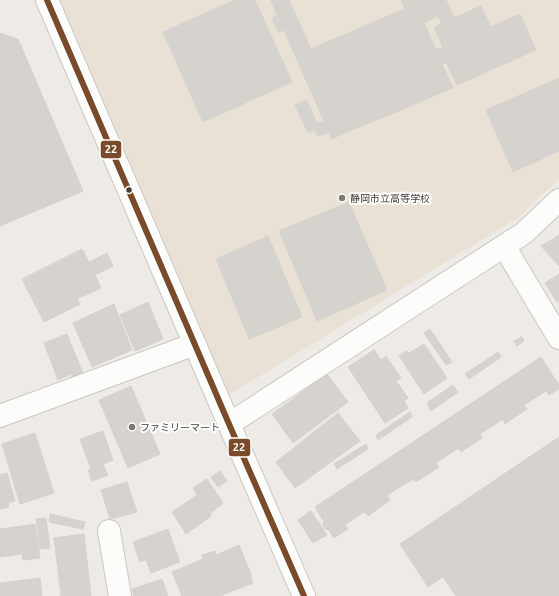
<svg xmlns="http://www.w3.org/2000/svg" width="559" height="596" font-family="Ubuntu,'Noto Sans JP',sans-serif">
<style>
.education{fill:#e9e1d6}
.building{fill:#d6d2ce;stroke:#d6d2cd}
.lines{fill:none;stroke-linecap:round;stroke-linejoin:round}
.minor-casing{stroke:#cac7c3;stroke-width:24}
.minor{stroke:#fcfcfb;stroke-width:22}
.bus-1-casing{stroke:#fff;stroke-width:9}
.bus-1{stroke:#7a4b2a;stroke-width:6}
.bus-dot{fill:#433b34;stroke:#fff;stroke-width:1.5}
.poi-dot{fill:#7f7973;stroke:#fff;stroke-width:1.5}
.labels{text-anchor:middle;stroke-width:4;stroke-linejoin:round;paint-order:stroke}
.poi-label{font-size:10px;fill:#433b34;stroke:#fff;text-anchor:start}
.line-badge{stroke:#fff;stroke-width:1.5}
.badge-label{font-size:11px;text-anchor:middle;font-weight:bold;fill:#fff}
</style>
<rect width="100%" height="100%" fill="#eeebe7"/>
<path class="education" d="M60,0H559V179L519,217L229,395Z"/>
<g class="building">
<path d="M235,0H255L292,82L203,122L163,32Z"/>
<path d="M271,0H289L311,49L405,9L401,0H418V1L431,0L438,16L424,23L436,50L427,54L434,68L442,64L453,88L331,139L329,132L318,136L315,130L308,133L295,105L307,100L317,124L324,121L284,30L278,32L272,18L277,15Z"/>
<path d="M431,0H446L454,18L442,24Z"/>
<path d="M481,6L491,27L520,14L536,50L457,85L446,62L434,68L427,54L443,47L434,27Z"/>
<path d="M0,33L18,39L83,191L0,226Z"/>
<path d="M559,78V151L513,172L486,110Z"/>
<path d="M349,202L387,290L317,321L279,231Z"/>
<path d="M559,235V266L541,246Z"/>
<path d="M268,236L302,317L249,339L216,259Z"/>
<path d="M82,249L89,262L107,253L113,266L95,275L101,288L77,299L80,304L44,322L22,279Z"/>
<path d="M559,274V301L557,302L545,283Z"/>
<path d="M148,302L163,339L135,351L120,315Z"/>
<path d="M114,304L132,350L92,367L73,323Z"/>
<path d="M430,329L452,362L446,365L424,333Z"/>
<path d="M67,334L83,373L73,378L71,374L58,380L44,343Z"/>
<path d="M522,337L524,341L517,346L514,341Z"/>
<path d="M424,344L447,378L424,394L399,356L407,351L409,353Z"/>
<path d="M374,350L381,360L386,356L401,378L396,381L408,398L404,401L408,408L385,423L348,367Z"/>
<path d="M498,352L501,357L469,379L465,374Z"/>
<path d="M541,357L559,385V389L549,395L546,391L524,405L527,409L505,424L503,419L480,434L482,438L461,452L458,448L436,463L439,467L416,482L413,479L387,495L390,500L368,516L364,512L345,525L348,529L334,538L328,529L326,530L322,524L324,522L315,507Z"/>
<path d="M327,374L348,402L293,443L272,414Z"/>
<path d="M453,385L458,392L431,411L427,403Z"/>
<path d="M131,386L160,454L128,468L99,400Z"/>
<path d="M410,412L412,417L378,440L376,435Z"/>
<path d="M338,413L360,441L295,488L276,462Z"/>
<path d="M103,431L113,460L103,464L108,475L92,481L88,470L91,469L80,439Z"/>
<path d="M35,433L54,493L20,504L2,444Z"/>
<path d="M559,437V596H456L443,577L428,587L400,544Z"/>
<path d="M366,444L368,449L337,469L334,464Z"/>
<path d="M220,471L227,481L218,487L211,477Z"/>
<path d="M7,473L15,501L8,503L9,507L0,509V475Z"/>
<path d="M207,479L223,503L210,514L211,516L186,534L172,512L197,495L193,488Z"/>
<path d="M127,482L137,512L110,519L101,490Z"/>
<path d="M311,511L327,535L313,543L298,520Z"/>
<path d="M50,514L85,522L83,529L49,522Z"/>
<path d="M46,518L50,548L40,549L36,519Z"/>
<path d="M35,524L40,558L23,560L22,554L0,557V529Z"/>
<path d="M168,529L180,562L151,573L146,560L140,562L133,542Z"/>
<path d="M84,534L91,596H61L54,538Z"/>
<path d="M239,545L252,577H251L253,583L220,596H182L172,572L203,559L202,555L215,551L216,555Z"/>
<path d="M40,578L42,596H0V583Z"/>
<path d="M162,579L168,596H134L132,589Z"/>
</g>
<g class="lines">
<g class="minor-casing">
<g id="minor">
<path d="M47,0L229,424L304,596"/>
<path d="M504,246L559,338"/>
<path d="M0,416L195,344"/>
<path d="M229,424L524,233L559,200"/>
<path d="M109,531L120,596"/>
</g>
</g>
<use href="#minor" class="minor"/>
<g class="bus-1-casing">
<path id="bus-1" d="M47,0L229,424L304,596"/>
</g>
<use href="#bus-1" class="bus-1"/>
</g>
<circle class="bus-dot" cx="129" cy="190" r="3.5"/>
<g class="poi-dot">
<circle cx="342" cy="198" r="4"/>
<circle cx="132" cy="427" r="4"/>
</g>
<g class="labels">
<g class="poi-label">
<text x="350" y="202">静岡市立高等学校</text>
<text x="140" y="431">ファミリーマート</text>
</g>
</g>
<g class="line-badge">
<rect x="100" y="140" width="22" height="19" rx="4" fill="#7a4b2a"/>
<rect x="228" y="438" width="23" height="19" rx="4" fill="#7a4b2a"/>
</g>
<g class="badge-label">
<text x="111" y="153">22</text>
<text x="239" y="451">22</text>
</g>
</svg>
